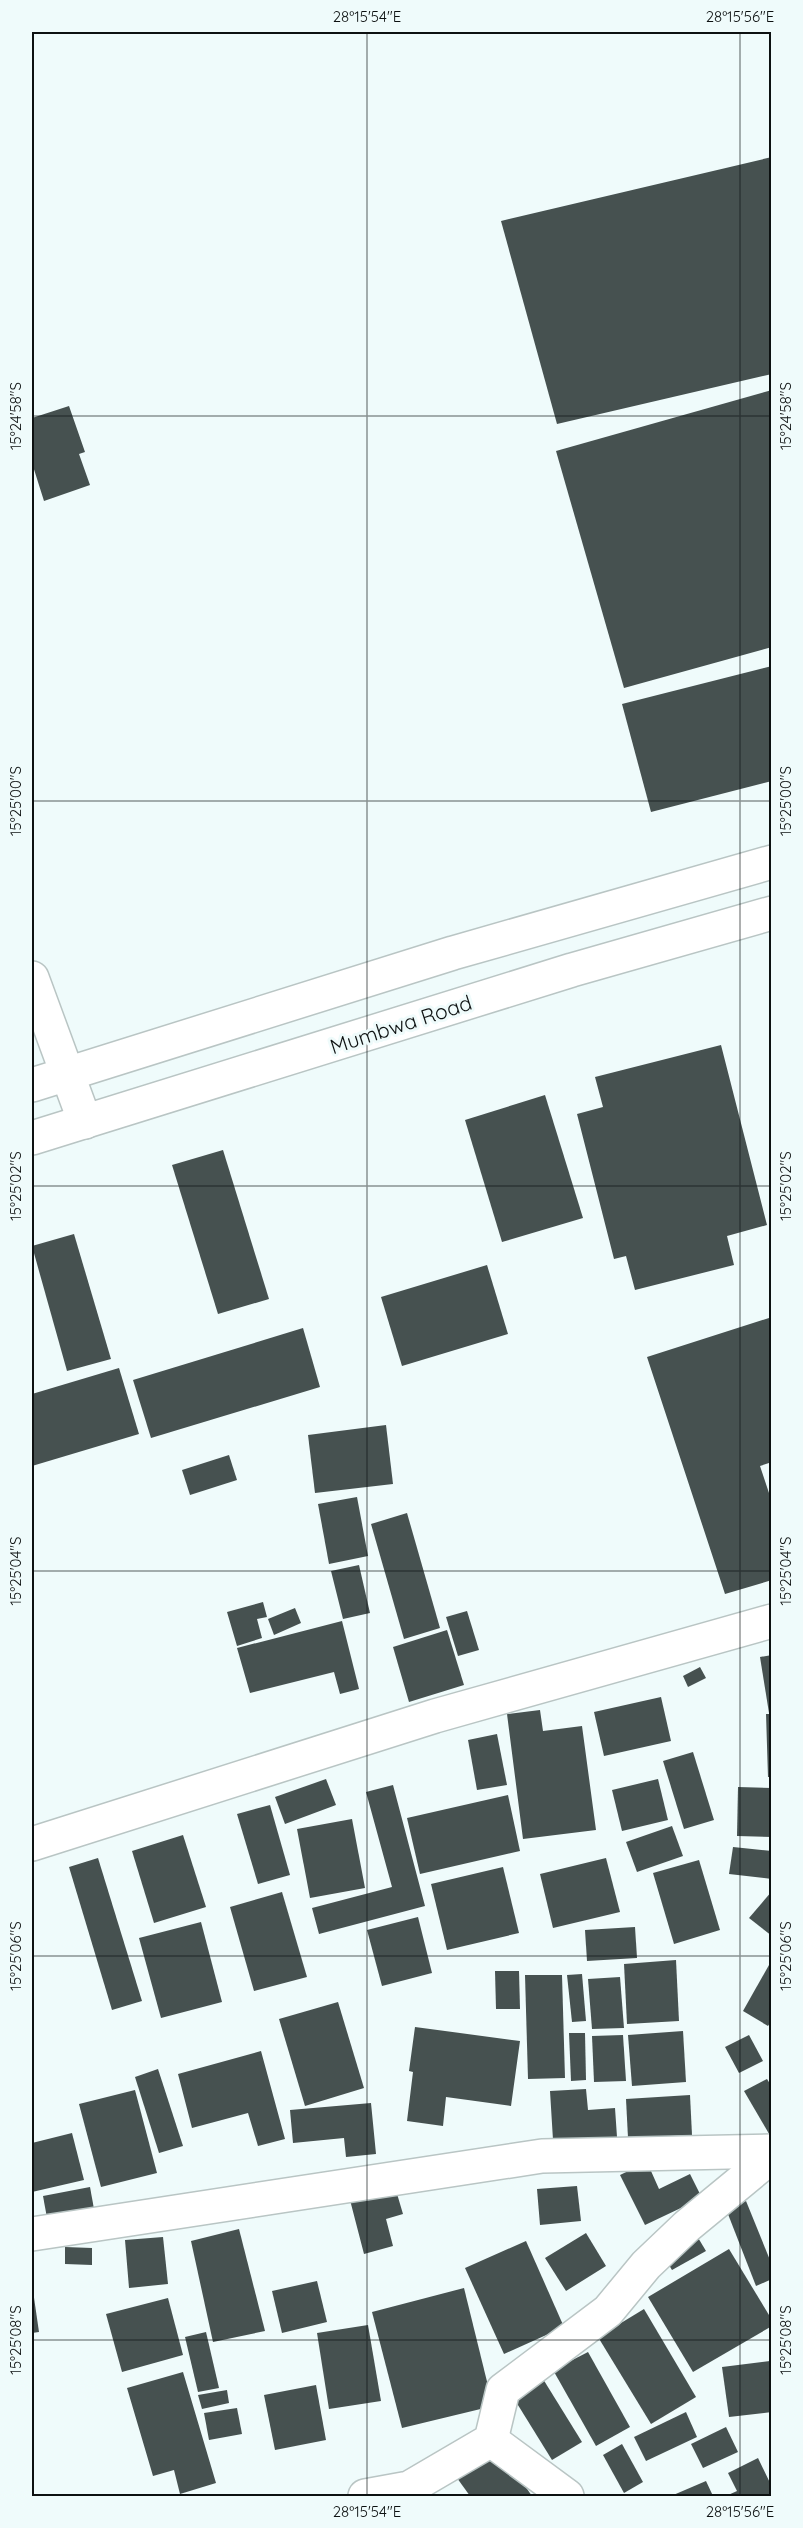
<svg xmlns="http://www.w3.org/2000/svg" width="803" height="2528" font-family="Quicksand,sans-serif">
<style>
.building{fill:#465150}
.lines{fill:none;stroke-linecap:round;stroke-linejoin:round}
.street-casing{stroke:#b9c5c4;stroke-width:36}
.primary-casing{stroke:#b9c5c4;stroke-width:36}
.street{stroke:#fff;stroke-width:33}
.primary{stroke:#fff;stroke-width:33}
.ticks{fill:none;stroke:#0d1111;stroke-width:1.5;stroke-opacity:0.45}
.labels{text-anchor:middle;stroke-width:6;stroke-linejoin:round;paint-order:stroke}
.street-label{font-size:21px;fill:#0d1111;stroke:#effbfb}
.neatline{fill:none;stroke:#0d1111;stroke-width:2}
.ticks-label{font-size:15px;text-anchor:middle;fill:#0d1111}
</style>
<rect width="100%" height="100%" fill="#effbfb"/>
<g class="building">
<path d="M772,157V374L557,424L501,221Z"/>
<path d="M772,390V647L624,688L556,451Z"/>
<path d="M69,406L85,452L79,454L90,485L44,501L32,463V418Z"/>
<path d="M772,666V781L651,812L622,704Z"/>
<path d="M721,1045L767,1225L727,1236L734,1265L635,1290L626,1256L614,1259L577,1114L603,1107L595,1077Z"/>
<path d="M545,1095L583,1218L502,1242L465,1120Z"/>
<path d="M223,1150L269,1299L218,1314L172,1165Z"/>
<path d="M74,1234L111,1359L67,1371L32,1246Z"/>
<path d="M487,1265L508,1334L402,1366L381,1297Z"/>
<path d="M772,1317V1462L760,1466L772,1502V1580L725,1594L647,1357Z"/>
<path d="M303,1328L320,1387L151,1438L133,1380Z"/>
<path d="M119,1368L139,1434L32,1466V1394Z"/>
<path d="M386,1425L393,1484L315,1493L308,1435Z"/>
<path d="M229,1455L237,1480L190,1495L182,1470Z"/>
<path d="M357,1497L368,1556L329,1564L318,1504Z"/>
<path d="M407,1513L440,1628L404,1639L371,1524Z"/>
<path d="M359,1565L370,1613L343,1619L331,1571Z"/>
<path d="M263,1602L267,1617L257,1619L262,1638L237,1646L227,1612Z"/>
<path d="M295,1608L301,1623L274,1635L268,1619Z"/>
<path d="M467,1611L479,1650L458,1656L446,1617Z"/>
<path d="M342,1621L359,1689L340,1694L334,1672L250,1693L237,1648Z"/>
<path d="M447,1630L464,1685L409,1702L393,1647Z"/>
<path d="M772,1655V1712L769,1713L760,1657Z"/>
<path d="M700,1667L706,1678L688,1687L683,1676Z"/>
<path d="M661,1697L671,1741L604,1756L594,1712Z"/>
<path d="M540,1710L543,1731L582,1726L596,1830L523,1839L507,1714Z"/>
<path d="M766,1714H772V1777H768Z"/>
<path d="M497,1734L507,1785L477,1790L468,1740Z"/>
<path d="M693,1752L714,1820L684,1829L663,1761Z"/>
<path d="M326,1779L336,1805L285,1824L275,1797Z"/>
<path d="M658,1779L668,1820L622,1831L612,1790Z"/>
<path d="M393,1785L425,1906L319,1934L312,1908L392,1887L366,1792Z"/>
<path d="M738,1787L772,1788V1837L737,1836Z"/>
<path d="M508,1795L520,1851L420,1874L407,1818Z"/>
<path d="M270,1805L290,1875L258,1884L237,1814Z"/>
<path d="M352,1819L365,1888L310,1898L297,1829Z"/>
<path d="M672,1826L683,1856L637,1872L626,1842Z"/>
<path d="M183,1835L206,1907L154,1923L132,1851Z"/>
<path d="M733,1847L772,1851V1879L729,1874Z"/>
<path d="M98,1858L142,2001L112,2010L69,1867Z"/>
<path d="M606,1858L620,1912L553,1928L540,1874Z"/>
<path d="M699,1860L720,1930L674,1944L653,1873Z"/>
<path d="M503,1867L519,1933L447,1950L431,1884Z"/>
<path d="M772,1891V1936L749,1918Z"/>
<path d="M282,1892L307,1977L254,1991L230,1907Z"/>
<path d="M418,1917L432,1973L382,1986L367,1930Z"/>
<path d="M201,1922L222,2002L161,2018L139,1938Z"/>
<path d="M635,1927L637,1958L587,1961L585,1930Z"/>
<path d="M676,1960L679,2021L627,2024L624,1964Z"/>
<path d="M769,1965L772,1966V2020L768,2026L743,2011Z"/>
<path d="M495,1971H519L520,2009H496Z"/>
<path d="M582,1974L586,2021L572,2022L567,1975Z"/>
<path d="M525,1975H562L565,2078L528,2079Z"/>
<path d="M620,1977L624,2028L592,2029L588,1979Z"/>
<path d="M338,2002L364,2088L305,2106L279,2019Z"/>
<path d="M415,2027L520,2041L511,2106L446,2097L443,2126L407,2121L413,2072L409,2071Z"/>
<path d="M683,2031L686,2082L632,2086L628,2035Z"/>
<path d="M569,2033H585L586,2080L571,2081Z"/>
<path d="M623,2035L626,2081L594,2082L592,2036Z"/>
<path d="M749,2035L763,2061L739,2073L725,2047Z"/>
<path d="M261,2051L285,2139L258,2146L248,2113L192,2128L178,2074Z"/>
<path d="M158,2069L183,2146L159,2153L135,2077Z"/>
<path d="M767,2079L772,2087V2139L744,2091Z"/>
<path d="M586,2089L588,2110L615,2108L617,2137L553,2140L550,2091Z"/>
<path d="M135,2090L157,2173L101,2187L79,2104Z"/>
<path d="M690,2095L692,2135L628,2138L626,2099Z"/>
<path d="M371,2103L376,2154L346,2157L344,2138L293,2143L290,2110Z"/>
<path d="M72,2133L84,2180L32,2192V2143Z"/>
<path d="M647,2162L659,2189L690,2174L702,2198L645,2225L620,2175Z"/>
<path d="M577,2186L581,2221L540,2225L537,2189Z"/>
<path d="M90,2187L94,2209L47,2218L43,2196Z"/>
<path d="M395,2187L403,2214L386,2219L393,2246L364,2254L350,2200Z"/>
<path d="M746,2201L772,2265V2279L756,2286L726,2209Z"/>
<path d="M239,2229L265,2331L213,2342L191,2241Z"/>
<path d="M586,2233L606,2266L566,2291L545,2258Z"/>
<path d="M697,2236L706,2251L672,2270L663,2255Z"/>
<path d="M163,2237L168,2284L129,2288L125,2240Z"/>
<path d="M526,2241L564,2327L504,2354L465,2268Z"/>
<path d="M65,2247L92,2248V2265L65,2264Z"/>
<path d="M729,2249L772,2320V2326L693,2372L648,2297Z"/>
<path d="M317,2281L327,2322L282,2333L272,2291Z"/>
<path d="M32,2284L39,2332L32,2333Z"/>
<path d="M464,2288L493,2406L402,2428L372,2312Z"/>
<path d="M168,2298L183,2355L122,2372L106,2314Z"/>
<path d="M644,2309L696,2397L651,2424L598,2337Z"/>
<path d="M368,2325L381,2401L329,2409L317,2333Z"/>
<path d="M206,2332L219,2388L198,2392L185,2337Z"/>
<path d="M588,2352L630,2427L596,2446L553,2370Z"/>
<path d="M770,2361L772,2412L729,2417L722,2367Z"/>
<path d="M183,2372L216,2483L180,2494L174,2470L153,2476L127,2388Z"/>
<path d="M543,2379L582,2442L552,2460L513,2397Z"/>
<path d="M316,2385L326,2440L275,2450L264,2395Z"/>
<path d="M227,2390L229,2403L202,2409L198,2395Z"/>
<path d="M237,2408L242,2434L209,2440L204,2413Z"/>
<path d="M686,2412L697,2437L646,2461L634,2437Z"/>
<path d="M726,2427L738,2452L703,2468L691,2444Z"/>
<path d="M622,2444L643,2482L624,2493L603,2455Z"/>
<path d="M499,2449L532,2496H470L457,2478Z"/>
<path d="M758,2458L772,2487V2496H726L737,2491L728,2473Z"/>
<path d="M706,2481L713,2496H671Z"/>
</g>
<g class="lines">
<g class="street-casing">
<g id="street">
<path d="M32,978L85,1122"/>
<path d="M32,1844L435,1716L772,1621"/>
<path d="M32,2234L542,2156L772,2151"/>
<path d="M491,2440L567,2496"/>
<path d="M365,2496L409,2488L491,2440L503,2390L608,2311L646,2265L687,2226L772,2156"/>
</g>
</g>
<g class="primary-casing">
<g id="primary">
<path d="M32,1085L453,953L772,862"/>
<path d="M32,1138L572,970L772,913"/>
</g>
</g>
<use href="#street" class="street"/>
<use href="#primary" class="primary"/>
</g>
<path class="ticks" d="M367,32V2496M740,32V2496M32,416H772M32,801H772M32,1186H772M32,1571H772M32,1956H772M32,2340H772"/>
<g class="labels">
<g class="street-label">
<text transform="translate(401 1025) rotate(-18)" y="7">Mumbwa Road</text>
</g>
</g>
<rect width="803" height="2528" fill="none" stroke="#effbfb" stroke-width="66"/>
<rect x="33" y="33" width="737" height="2462" class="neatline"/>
<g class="ticks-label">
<text x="367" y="22">28°15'54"E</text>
<text x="740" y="22">28°15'56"E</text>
<text transform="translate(16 416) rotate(-90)" y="5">15°24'58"S</text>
<text transform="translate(786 416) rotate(-90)" y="5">15°24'58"S</text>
<text transform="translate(16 801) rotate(-90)" y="5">15°25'00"S</text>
<text transform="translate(786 801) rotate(-90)" y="5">15°25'00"S</text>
<text transform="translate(16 1186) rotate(-90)" y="5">15°25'02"S</text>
<text transform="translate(786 1186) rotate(-90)" y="5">15°25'02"S</text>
<text transform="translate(16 1571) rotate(-90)" y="5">15°25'04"S</text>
<text transform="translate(786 1571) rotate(-90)" y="5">15°25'04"S</text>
<text transform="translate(16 1956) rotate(-90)" y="5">15°25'06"S</text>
<text transform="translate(786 1956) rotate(-90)" y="5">15°25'06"S</text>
<text transform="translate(16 2340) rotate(-90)" y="5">15°25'08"S</text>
<text transform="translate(786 2340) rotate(-90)" y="5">15°25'08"S</text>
<text x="367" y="2517">28°15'54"E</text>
<text x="740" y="2517">28°15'56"E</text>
</g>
</svg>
